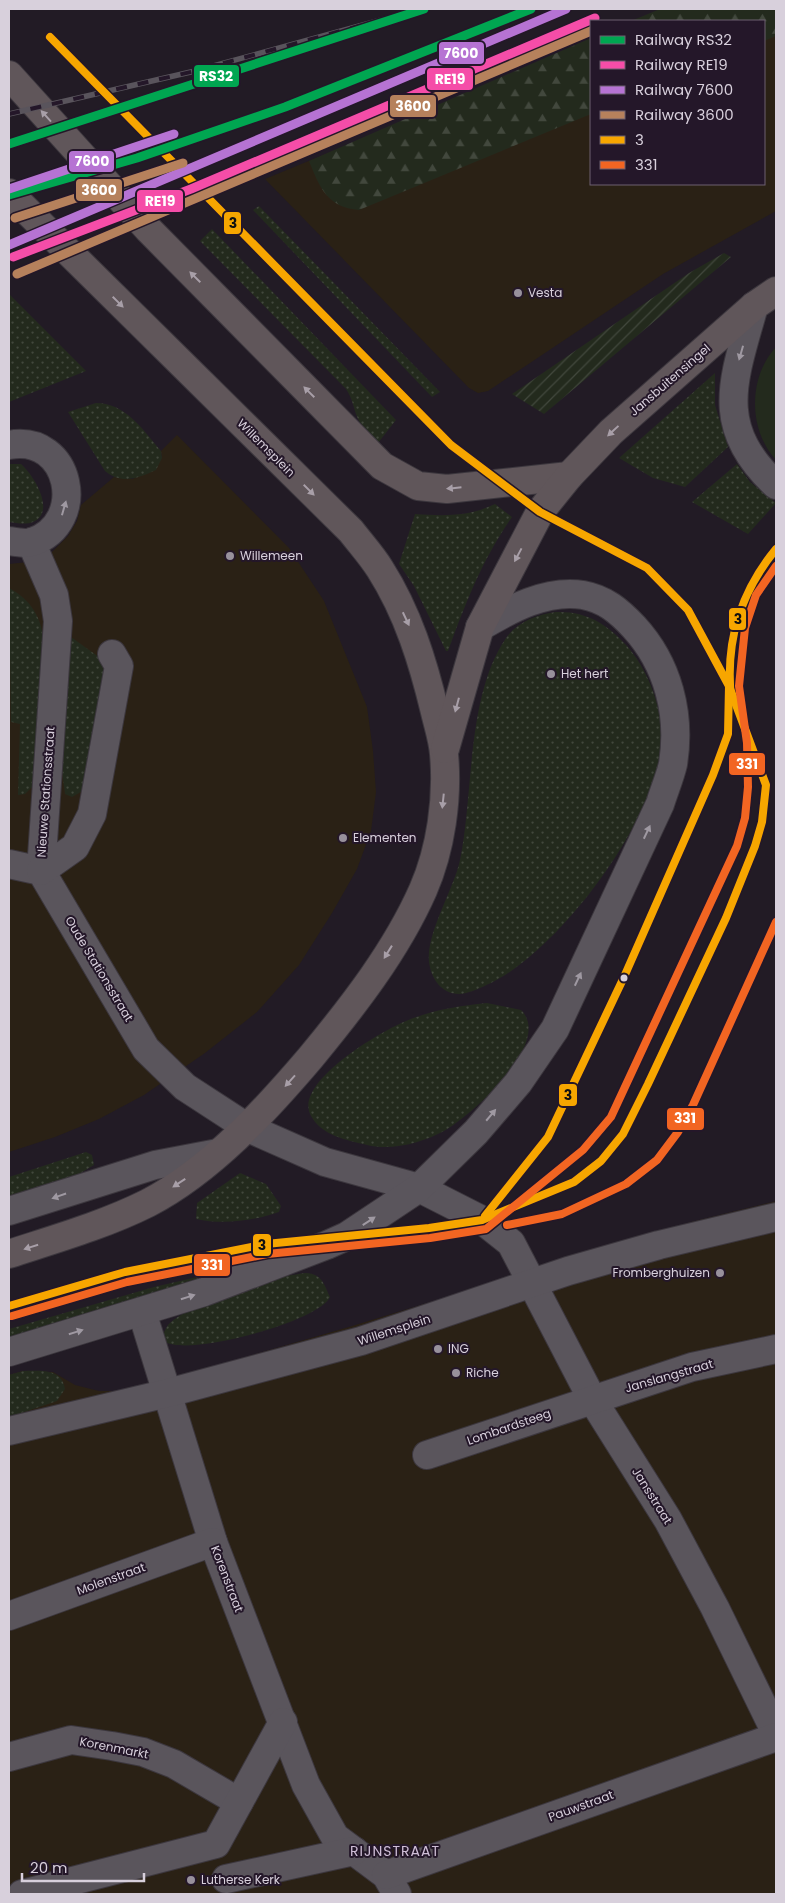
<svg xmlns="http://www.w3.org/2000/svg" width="785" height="1903" font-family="Poppins,sans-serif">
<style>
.commercial{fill:#2a2115}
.grass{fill:url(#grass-dots)}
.forest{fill:url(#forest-firs)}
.park{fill:#232a1d}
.garden{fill:url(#garden-furrows)}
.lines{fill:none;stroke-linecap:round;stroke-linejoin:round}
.pedestrian-casing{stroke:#3c373e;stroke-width:30}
.minor-casing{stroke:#3c373e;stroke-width:30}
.tertiary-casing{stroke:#3c373e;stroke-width:30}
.primary-casing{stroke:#3c373e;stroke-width:30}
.pedestrian{stroke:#5a555c;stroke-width:28}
.minor{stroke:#5a555c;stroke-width:28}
.tertiary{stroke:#5a555c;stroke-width:28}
.primary{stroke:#60565a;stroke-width:28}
.rail-casing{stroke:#59545c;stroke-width:5.5}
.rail{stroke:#241729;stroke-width:4;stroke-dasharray:11;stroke-linecap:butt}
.bus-1-casing{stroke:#241729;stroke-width:11}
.bus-2-casing{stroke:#241729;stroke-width:11}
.bus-1{stroke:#f7a600;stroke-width:8}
.bus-2{stroke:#f26522;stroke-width:8}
.rail-1-casing{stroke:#241729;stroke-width:12}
.rail-2-casing{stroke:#241729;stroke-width:12}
.rail-3-casing{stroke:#241729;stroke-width:12}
.rail-4-casing{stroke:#241729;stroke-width:12}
.rail-1{stroke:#00a651;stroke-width:9}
.rail-2{stroke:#f54da8;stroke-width:9}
.rail-3{stroke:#b673d3;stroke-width:9}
.rail-4{stroke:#b6815c;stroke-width:9}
.oneway{fill:#a89fa8}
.oneway2{fill:#9f99a2}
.poi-dot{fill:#98919c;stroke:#241729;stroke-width:2}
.bus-dot{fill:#d8d0dc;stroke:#241729;stroke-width:2}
.labels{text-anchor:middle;stroke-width:4;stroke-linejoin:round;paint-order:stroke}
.poi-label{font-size:12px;fill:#d8d0dc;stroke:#241729;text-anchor:start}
.street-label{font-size:12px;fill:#d8d0dc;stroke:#241729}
.neighbourhood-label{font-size:14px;letter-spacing:1px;fill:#cfbed7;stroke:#241729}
.line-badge{stroke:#241729;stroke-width:2}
.badge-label{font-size:14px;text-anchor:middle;font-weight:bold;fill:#fff}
.pale-badge-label{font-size:14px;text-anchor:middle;font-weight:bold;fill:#111}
</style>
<defs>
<pattern id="grass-dots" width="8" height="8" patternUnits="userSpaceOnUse" patternTransform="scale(1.25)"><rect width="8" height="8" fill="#232a1d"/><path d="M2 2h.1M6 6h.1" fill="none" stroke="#42483d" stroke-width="1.8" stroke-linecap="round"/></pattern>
<pattern id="forest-firs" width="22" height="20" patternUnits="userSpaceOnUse" patternTransform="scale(1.25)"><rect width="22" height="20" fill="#232a1d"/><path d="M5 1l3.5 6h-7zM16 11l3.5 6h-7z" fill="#42483d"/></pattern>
<pattern id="garden-furrows" width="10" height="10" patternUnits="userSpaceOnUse" patternTransform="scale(1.25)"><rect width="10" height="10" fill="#232a1d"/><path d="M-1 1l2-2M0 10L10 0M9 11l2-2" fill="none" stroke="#42483d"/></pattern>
</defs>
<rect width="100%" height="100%" fill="#221b25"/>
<g class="commercial">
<path d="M776,9V211L663,274L488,391L478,393L469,388L265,179L379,132L591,58V184H764V21Z"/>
<path d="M177,435L289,548L324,601L367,707L373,751L376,792L371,831L357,869L332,913L299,965L257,1012L205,1053L144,1095L99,1119L55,1137L9,1152V564L29,562L50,554L68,536L77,521L81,505L114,477L133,479L162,458L161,451Z"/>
<path d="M776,1201V1894H9V1375L23,1371L53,1372L75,1385L99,1391H119L194,1372L349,1327L691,1222Z"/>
</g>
<g class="grass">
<path d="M259,206L440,392L432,397L253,210Z"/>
<path d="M212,229L396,420L378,443C369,434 360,426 356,414C353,405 352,398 346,389L200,241Z"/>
<path d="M9,294L86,371L9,402Z"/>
<path d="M715,373V405L728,447L685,487L653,478L619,458Z"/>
<path d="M96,403C126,403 143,430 161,451L162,458L156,470C138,478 122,485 105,471L68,412Z"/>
<path d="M9,464H21C33,474 57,512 33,522C26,525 16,523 9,522Z"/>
<path d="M737,464L750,482L776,503L748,534L692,502Z"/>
<path d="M495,504L512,517C482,560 466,602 448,651H446L414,586L399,564L415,514C444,516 468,517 495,504Z"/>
<path d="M9,588C35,602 43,622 45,651L32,787L25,794L18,795L20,724L11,722Z"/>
<path d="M556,612C587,611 607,624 627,646C649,671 664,711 661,745C655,822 560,949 491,983C482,987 469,994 459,994C441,994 431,978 429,962C426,933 454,889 460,860C474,792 466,697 506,638C517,622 538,614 556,612Z"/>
<path d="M71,637L110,665L86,789L72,797L65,794L61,762Z"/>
<path d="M487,1003L521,1010C554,1042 471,1116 444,1131C422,1143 391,1151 367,1145C347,1140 322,1136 311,1116C292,1083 381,1031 406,1021C432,1010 459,1006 487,1003Z"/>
<path d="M86,1152L92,1155L94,1165L74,1177L9,1201V1177Z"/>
<path d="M240,1173L266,1184L281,1206L279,1212C253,1221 223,1225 196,1219L197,1203Z"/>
<path d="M306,1273C322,1274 324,1284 330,1297C319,1322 184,1358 164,1341L163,1335C165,1330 167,1325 171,1322C196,1301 274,1276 306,1273Z"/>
<path d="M210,1274L213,1275L9,1339V1329L154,1287Z"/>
<path d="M23,1371C40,1371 62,1368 65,1389L57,1401L9,1417V1375Z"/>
</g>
<g class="forest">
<path d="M660,9H776V36L764,41V21H631Z"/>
<path d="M591,38V114L359,210C327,207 320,188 309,161Z"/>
</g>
<path class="park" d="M776,347V460C748,430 748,377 776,347Z"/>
<path class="garden" d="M724,253L731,257L544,414L512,394L689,273Z"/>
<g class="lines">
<g class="pedestrian-casing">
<g id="pedestrian">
<path d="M31,542L54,595L58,621L41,871"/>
<path d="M9,864L41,871L146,1049L185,1087L248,1128L325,1162L419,1188L482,1220L511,1243L592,1399L668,1520L715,1608L776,1733"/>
<path d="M41,871L75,847L92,814L119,666L112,654"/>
<path d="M142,1312L213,1542L306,1785L335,1837L386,1875L397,1894"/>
<path d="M9,1431L168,1393L361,1341L568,1271L659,1245L776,1217"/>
<path d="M427,1455L692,1367L776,1349"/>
<path d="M9,1616L213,1542"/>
<path d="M9,1757L71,1740L112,1746L143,1752L174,1764L239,1802"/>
<path d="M386,1875L776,1737"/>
<path d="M226,1879L354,1851"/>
<path d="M22,1894L216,1844L283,1722"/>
</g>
</g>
<g class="minor-casing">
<g id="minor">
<path d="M754,306C734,379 712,426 776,485"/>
<path d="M9,445C71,433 89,523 32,542C26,544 15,542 9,541"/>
<path d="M9,1352L204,1292L327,1245L347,1236L419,1188L476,1132L518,1083L555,1029L660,804C664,791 670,777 673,764C681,714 668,664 634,627C619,611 605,599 583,595C547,589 510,609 480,627"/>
</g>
</g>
<g class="tertiary-casing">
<path id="tertiary" d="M9,1211L155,1165L218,1153"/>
</g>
<g class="primary-casing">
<g id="primary">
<path d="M9,75L149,230L382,466L418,486L447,489L569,476"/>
<path d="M9,193L351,531C361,544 372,556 380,569C408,613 423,662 435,712C438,725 443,740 444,754C448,798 441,849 423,890C396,951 353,1006 311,1057C266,1110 211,1170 148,1203C104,1225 55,1239 9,1254"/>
<path d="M445,749L480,627L540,512L569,476L611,432L754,306L776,291"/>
</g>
</g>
<use href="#pedestrian" class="pedestrian"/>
<use href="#minor" class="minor"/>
<use href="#tertiary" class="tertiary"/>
<use href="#primary" class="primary"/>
<g class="rail-casing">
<path id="rail" d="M9,114L195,71L421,9"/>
</g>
<use href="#rail" class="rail"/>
<g class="bus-1-casing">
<g id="bus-1">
<path d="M731,698C725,641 740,593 776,549"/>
<path d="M485,1216L548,1137L624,977L713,775L728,734L729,686"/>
<path d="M9,1306L125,1272L266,1244L429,1228L482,1220L574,1182L601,1161L623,1134L648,1084L726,918L755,846L762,822L766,785L729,686L688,610L647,568L540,512L451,445L50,37"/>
</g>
</g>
<g class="bus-2-casing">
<g id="bus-2">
<path d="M507,1225L562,1214L626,1184L657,1160L678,1132L693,1105L776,922"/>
<path d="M12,1316L127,1282L267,1254L430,1238L486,1229L583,1150L611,1117L737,846L745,818L748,787L747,743L739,686L745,628L756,595L776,566"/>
</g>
</g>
<use href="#bus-1" class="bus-1"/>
<use href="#bus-2" class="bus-2"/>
<g class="rail-1-casing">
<g id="rail-1">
<path d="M9,144L424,9"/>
<path d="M9,195L137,158L285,107L531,9"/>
</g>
</g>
<g class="rail-2-casing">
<path id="rail-2" d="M13,257L191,189L595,18"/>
</g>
<g class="rail-3-casing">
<g id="rail-3">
<path d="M9,189L174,134"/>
<path d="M9,245L566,9"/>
</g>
</g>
<g class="rail-4-casing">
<g id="rail-4">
<path d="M15,218L183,163"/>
<path d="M17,274L591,31"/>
</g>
</g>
<use href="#rail-1" class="rail-1"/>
<use href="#rail-2" class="rail-2"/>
<use href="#rail-3" class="rail-3"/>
<use href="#rail-4" class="rail-4"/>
</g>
<defs><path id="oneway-solid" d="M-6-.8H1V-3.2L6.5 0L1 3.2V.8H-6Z" transform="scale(1.25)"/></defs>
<g class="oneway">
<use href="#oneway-solid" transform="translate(46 116) rotate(-132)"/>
<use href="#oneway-solid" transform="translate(195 277) rotate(-135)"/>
<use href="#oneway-solid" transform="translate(118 302) rotate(45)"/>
<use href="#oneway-solid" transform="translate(309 392) rotate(-135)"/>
<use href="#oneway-solid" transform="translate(613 431) rotate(137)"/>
<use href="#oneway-solid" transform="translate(454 488) rotate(174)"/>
<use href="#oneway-solid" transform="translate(309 490) rotate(45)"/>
<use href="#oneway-solid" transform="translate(518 555) rotate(118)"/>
<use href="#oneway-solid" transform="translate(406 619) rotate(65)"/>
<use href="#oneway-solid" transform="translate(457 705) rotate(105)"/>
<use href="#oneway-solid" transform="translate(443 801) rotate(96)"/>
<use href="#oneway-solid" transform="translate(388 952) rotate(122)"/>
<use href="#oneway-solid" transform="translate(290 1081) rotate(132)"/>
<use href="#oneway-solid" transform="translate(179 1183) rotate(147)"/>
<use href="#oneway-solid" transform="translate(31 1247) rotate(162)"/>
</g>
<g class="oneway2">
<use href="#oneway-solid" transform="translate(741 353) rotate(106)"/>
<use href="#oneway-solid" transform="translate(64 508) rotate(-74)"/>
<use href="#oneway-solid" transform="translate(647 832) rotate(-65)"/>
<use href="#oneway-solid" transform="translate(578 979) rotate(-65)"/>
<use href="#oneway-solid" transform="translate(491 1115) rotate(-50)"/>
<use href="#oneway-solid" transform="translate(59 1196) rotate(161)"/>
<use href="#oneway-solid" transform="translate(369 1221) rotate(-33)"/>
<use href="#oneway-solid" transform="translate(188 1297) rotate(-18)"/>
<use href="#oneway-solid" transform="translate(76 1332) rotate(-17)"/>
</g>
<g class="poi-dot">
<circle cx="518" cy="293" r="5"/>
<circle cx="230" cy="556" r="5"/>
<circle cx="551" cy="674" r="5"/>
<circle cx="343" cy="838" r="5"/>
<circle cx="720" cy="1273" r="5"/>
<circle cx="438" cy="1349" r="5"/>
<circle cx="456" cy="1373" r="5"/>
<circle cx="191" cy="1880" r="5"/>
</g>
<circle class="bus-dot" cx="624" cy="978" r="4.5"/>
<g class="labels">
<g class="poi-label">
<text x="528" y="297">Vesta</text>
<text x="240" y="560">Willemeen</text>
<text x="561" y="678">Het hert</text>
<text x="353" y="842">Elementen</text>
<text x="710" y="1277" text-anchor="end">Fromberghuizen</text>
<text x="448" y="1353">ING</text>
<text x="466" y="1377">Riche</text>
<text x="201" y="1884">Lutherse Kerk</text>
</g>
<g class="street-label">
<text transform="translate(670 380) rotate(-41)" y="4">Jansbuitensingel</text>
<text transform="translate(266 448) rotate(45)" y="4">Willemsplein</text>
<text transform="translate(46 792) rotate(-86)" y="4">Nieuwe Stationsstraat</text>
<text transform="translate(99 969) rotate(59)" y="4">Oude Stationsstraat</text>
<text transform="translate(394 1330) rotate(-18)" y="4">Willemsplein</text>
<text transform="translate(669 1376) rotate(-16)" y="4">Janslangstraat</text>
<text transform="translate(509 1427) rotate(-19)" y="4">Lombardsteeg</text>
<text transform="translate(652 1496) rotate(58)" y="4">Jansstraat</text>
<text transform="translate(111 1579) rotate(-20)" y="4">Molenstraat</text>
<text transform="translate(227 1579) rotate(69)" y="4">Korenstraat</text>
<text transform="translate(114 1748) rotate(11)" y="4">Korenmarkt</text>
<text transform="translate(581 1806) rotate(-20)" y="4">Pauwstraat</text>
</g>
<g class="neighbourhood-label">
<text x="395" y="1856">RIJNSTRAAT</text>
</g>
</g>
<g class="line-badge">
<rect x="438" y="41" width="47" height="24" rx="5" fill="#b673d3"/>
<rect x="193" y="64" width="47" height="24" rx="5" fill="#00a651"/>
<rect x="426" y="67" width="48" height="24" rx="5" fill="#f54da8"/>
<rect x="389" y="94" width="48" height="24" rx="5" fill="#b6815c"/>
<rect x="68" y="150" width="47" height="23" rx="5" fill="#b673d3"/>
<rect x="75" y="178" width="48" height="24" rx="5" fill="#b6815c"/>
<rect x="136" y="189" width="48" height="24" rx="5" fill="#f54da8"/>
<rect x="223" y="211" width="19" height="24" rx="5" fill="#f7a600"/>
<rect x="728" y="607" width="19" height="24" rx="5" fill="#f7a600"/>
<rect x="728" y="752" width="38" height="24" rx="5" fill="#f26522"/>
<rect x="558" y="1083" width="20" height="24" rx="5" fill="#f7a600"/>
<rect x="666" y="1107" width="39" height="24" rx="5" fill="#f26522"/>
<rect x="252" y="1233" width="20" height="24" rx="5" fill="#f7a600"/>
<rect x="193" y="1253" width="38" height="24" rx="5" fill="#f26522"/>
</g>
<g class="badge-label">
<text x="461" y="58">7600</text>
<text x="216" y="81">RS32</text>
<text x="450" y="84">RE19</text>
<text x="413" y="111">3600</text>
<text x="92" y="166">7600</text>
<text x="99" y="195">3600</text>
<text x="160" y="206">RE19</text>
<text x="747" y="769">331</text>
<text x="685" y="1123">331</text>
<text x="212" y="1270">331</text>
</g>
<g class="pale-badge-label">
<text x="233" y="228">3</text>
<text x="738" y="624">3</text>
<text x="568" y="1100">3</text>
<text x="262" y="1250">3</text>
</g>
<rect width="785" height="1903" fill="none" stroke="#d8d0dc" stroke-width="20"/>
<rect x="590" y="20" width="175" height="165" fill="#241729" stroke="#6c6171"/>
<rect x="600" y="36" width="25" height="8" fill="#00a651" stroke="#6c6171"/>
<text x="635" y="45" font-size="15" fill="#d8d0dc">Railway RS32</text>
<rect x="600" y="61" width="25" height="8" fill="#f54da8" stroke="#6c6171"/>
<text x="635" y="70" font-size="15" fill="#d8d0dc">Railway RE19</text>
<rect x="600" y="86" width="25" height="8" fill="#b673d3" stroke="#6c6171"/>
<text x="635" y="95" font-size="15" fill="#d8d0dc">Railway 7600</text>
<rect x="600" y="111" width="25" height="8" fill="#b6815c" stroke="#6c6171"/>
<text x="635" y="120" font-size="15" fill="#d8d0dc">Railway 3600</text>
<rect x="600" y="136" width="25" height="8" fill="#f7a600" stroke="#6c6171"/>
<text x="635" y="145" font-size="15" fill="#d8d0dc">3</text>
<rect x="600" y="161" width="25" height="8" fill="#f26522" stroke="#6c6171"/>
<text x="635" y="170" font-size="15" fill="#d8d0dc">331</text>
<path d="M22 1873v8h122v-8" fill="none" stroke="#d8d0dc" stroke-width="2.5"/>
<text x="30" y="1873" font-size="15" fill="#d8d0dc" stroke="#241729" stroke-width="4" paint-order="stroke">20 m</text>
</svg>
